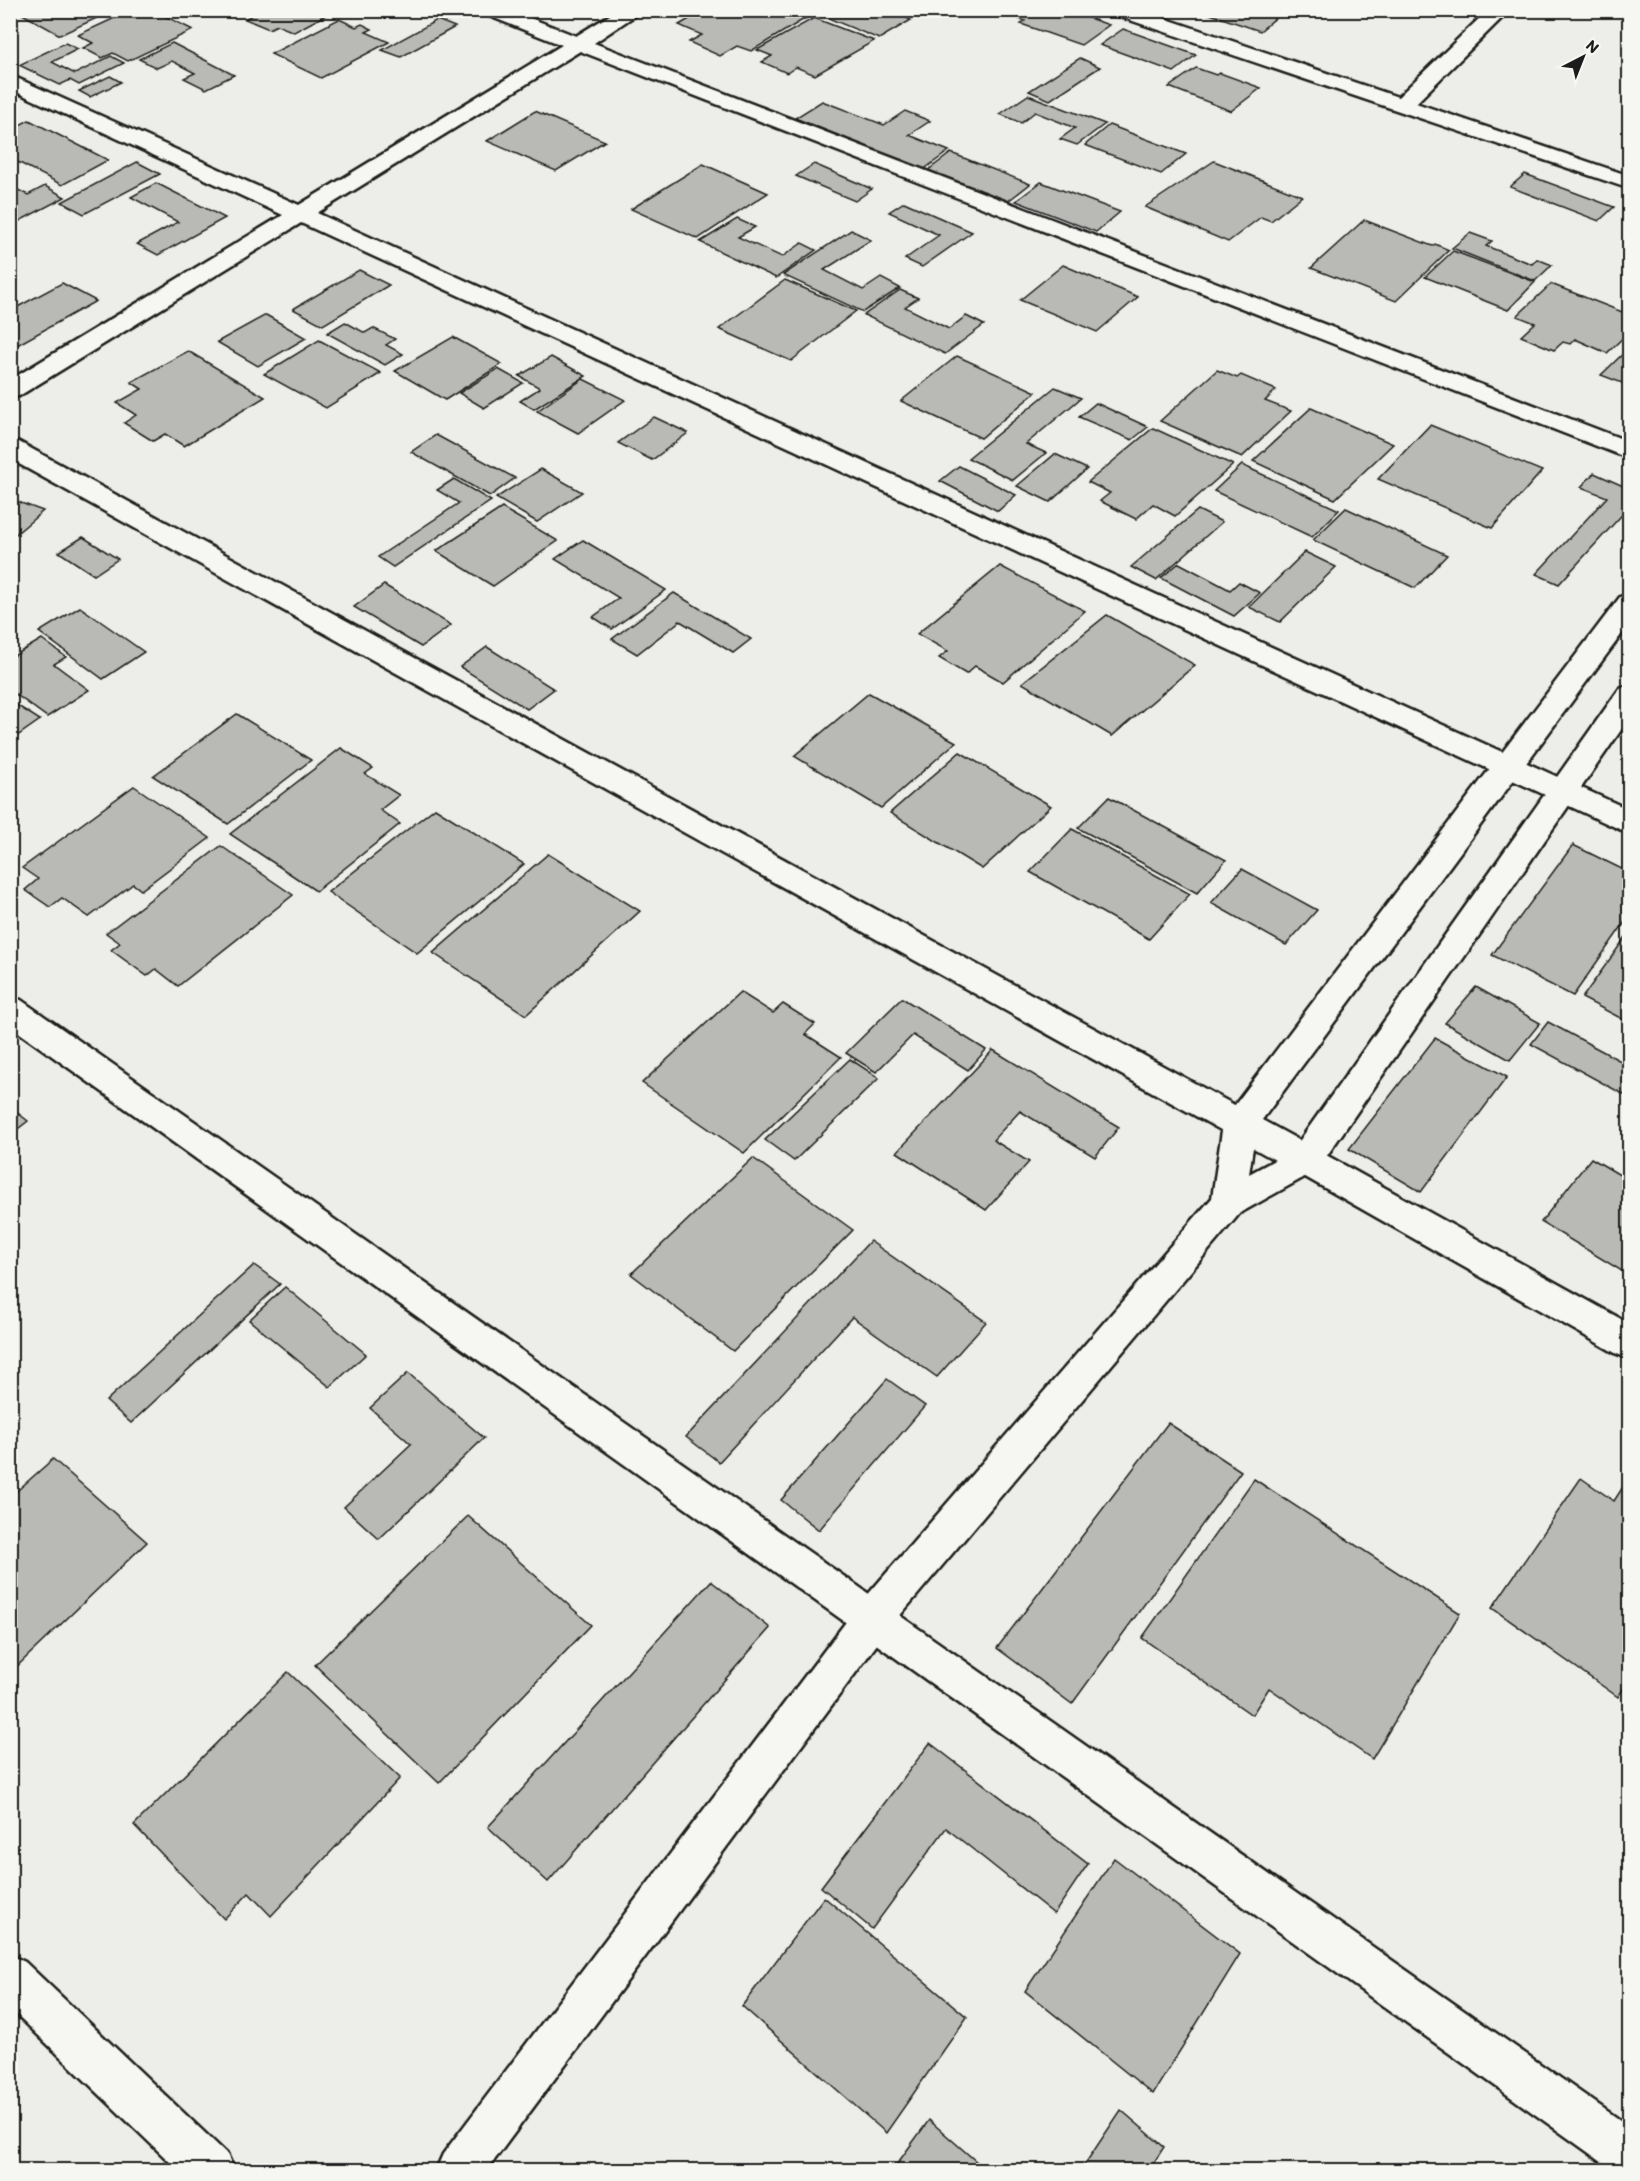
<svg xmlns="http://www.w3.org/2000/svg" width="1640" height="2181" font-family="Itim,sans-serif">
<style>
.building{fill:#b9b9b6;stroke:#1c1c1c;stroke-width:1.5}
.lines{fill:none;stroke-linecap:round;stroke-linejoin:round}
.street-casing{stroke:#1c1c1c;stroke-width:5}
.secondary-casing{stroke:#1c1c1c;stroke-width:5}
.street{fill:#f6f6f2;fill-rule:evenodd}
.secondary{fill:#f6f6f2;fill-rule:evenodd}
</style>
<rect width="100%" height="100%" fill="#edede9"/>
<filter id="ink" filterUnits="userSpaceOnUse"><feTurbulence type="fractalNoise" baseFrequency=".0167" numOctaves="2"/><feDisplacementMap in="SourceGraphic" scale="12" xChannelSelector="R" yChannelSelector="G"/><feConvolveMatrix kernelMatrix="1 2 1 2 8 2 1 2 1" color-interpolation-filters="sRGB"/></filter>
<g filter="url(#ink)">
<g class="building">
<path d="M15,10H114L60,35Z"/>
<path d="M132,10H153L193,30L128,61L113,53L102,58L83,48L93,43L78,35Z"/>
<path d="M243,10H335L294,32L277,25L269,29L245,19L252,15Z"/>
<path d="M705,10H799L811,15L751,51L737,46L720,56L689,42L702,35L679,25Z"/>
<path d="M825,10H889L911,20L879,39L818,14Z"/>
<path d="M996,10H1058L1072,16L1075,13L1109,25L1081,45L1021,24L1025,21Z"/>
<path d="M1198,10H1285L1260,31Z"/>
<path d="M814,18L874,41L815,75L796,67L787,73L762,62L772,56L757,50Z"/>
<path d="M339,19L356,27L362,24L372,29L366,32L389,42L321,78L271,54Z"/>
<path d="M437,20L455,27L401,57L382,50Z"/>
<path d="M1123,29L1196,55L1174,72L1100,45Z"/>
<path d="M65,43L78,49L52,62L75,74L111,56L124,63L79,85L70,80L60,85L19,65Z"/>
<path d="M172,43L234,75L206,89L184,78L195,73L172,61L157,68L139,59Z"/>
<path d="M1080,58L1100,67L1050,100L1029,91Z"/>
<path d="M1196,68L1216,75L1220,73L1261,88L1231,111L1169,87Z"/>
<path d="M110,76L121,82L90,97L79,91Z"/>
<path d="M1028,95L1105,124L1077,145L1060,139L1075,128L1035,112L1021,123L1000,114Z"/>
<path d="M822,101L884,125L905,111L930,121L909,135L949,151L923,170L795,118Z"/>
<path d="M535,111L605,141L556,171L487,141Z"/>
<path d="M29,120L108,160L62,185L10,158V130Z"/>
<path d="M1109,125L1186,154L1161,174L1085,145Z"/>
<path d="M951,153L1030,184L1007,202L927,171Z"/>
<path d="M1214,161L1302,196L1271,221L1261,217L1228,242L1145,207Z"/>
<path d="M137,162L160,174L84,214L62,202Z"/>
<path d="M703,164L768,193L698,239L631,209Z"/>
<path d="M814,164L872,189L855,201L796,176Z"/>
<path d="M1525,174L1614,207L1599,221L1510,187Z"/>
<path d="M1041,182L1120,212L1096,232L1016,201Z"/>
<path d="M156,183L225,218L158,255L137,244L178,222L131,197Z"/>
<path d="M10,186L28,195L45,186L65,197L10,226Z"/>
<path d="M904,202L972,232L922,267L905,259L939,235L889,212Z"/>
<path d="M737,219L755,227L738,237L782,257L802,243L816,250L776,278L700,242Z"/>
<path d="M1364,220L1432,246L1435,244L1449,250L1396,301L1311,268Z"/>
<path d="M851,230L871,240L824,270L863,290L881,278L900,288L863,312L783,275Z"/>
<path d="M1470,233L1492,241L1486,246L1532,264L1537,259L1552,265L1535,281L1452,248Z"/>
<path d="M1453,251L1535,282L1508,310L1425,277Z"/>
<path d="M1063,265L1138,297L1097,332L1020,300Z"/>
<path d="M359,270L389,285L323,325L293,309Z"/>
<path d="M785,280L856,311L791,361L719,329Z"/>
<path d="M62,283L96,301L10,349V311Z"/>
<path d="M1551,284L1630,315V331L1607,353L1575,339L1570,344L1563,342L1554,350L1521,336L1535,323L1517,316Z"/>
<path d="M900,290L918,298L905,307L949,329L966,316L984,325L945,354L864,315Z"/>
<path d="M266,315L306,338L258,366L217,342Z"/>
<path d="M345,322L365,333L373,328L395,339L386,345L403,354L385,365L327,333Z"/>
<path d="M453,337L502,364L445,400L395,371Z"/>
<path d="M319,340L381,373L326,408L264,374Z"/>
<path d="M1630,347V386L1601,375Z"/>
<path d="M188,351L265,397L184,446L165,434L153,441L124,423L136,415L117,403L142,389L131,382Z"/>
<path d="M957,356L1036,392L981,438L901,401Z"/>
<path d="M551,357L586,376L534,409L520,401L540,388L519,376Z"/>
<path d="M498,369L523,383L484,408L459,393Z"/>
<path d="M1217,370L1237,378L1241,375L1276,390L1265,401L1291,411L1242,457L1160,421Z"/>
<path d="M583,379L625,400L578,433L537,411Z"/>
<path d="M1055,387L1081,398L1026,444L1046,453L1013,480L968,458Z"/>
<path d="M1096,403L1148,427L1132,440L1079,417Z"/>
<path d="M1311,408L1393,444L1335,499L1253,461Z"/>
<path d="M654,417L688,433L652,460L618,443Z"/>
<path d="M1430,425L1542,471L1492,528L1378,479Z"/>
<path d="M1153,428L1233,465L1175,516L1153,504L1136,519L1100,501L1110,493L1088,482Z"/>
<path d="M436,435L515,478L490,496L411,452Z"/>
<path d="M1055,454L1087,469L1050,502L1017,486Z"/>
<path d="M1242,465L1339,510L1312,537L1214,491Z"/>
<path d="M959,466L1016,495L998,511L940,481Z"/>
<path d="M541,469L582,492L537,522L496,498Z"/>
<path d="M1594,473L1630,489V506L1559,584L1536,574L1607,497L1581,487Z"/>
<path d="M454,479L491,501L393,567L378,557L459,503L437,490Z"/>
<path d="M10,499L43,511L10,539Z"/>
<path d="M502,508L558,541L493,586L436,551Z"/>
<path d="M1346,508L1447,555L1415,588L1313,540Z"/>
<path d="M1198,510L1222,522L1156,580L1131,567Z"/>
<path d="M83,537L118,559L94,575L59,552Z"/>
<path d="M583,540L666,590L612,629L593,617L619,598L555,559Z"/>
<path d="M1305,552L1336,567L1280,622L1249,607Z"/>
<path d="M1179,563L1230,590L1239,582L1260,593L1234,616L1161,578Z"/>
<path d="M1000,566L1085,611L1003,682L975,666L966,674L939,658L948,651L917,634Z"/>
<path d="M384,585L451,625L421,647L354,607Z"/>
<path d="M674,593L751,639L733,653L680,621L637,654L612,639Z"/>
<path d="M80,607L144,652L103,679L39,632Z"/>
<path d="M1107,615L1195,665L1112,736L1022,683Z"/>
<path d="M42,639L66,657L54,664L89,690L47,717L10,690V658Z"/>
<path d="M487,647L554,689L527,709L460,667Z"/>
<path d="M869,693L956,742L881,808L794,756Z"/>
<path d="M10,701L40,720L10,741Z"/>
<path d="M237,714L311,760L228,824L153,776Z"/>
<path d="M341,748L373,768L365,774L399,795L380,810L400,824L316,891L230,834Z"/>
<path d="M960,752L1051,806L982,869L890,813Z"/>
<path d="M134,786L210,838L141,890L133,884L89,917L62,898L50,907L25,890L38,879L22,868Z"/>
<path d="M1109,797L1226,860L1197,893L1078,828Z"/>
<path d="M435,808L524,864L417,953L328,892Z"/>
<path d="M1072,829L1190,894L1149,939L1030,872Z"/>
<path d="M1573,845L1630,873V915L1573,996L1492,955Z"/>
<path d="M221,846L293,895L178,986L156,969L147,976L111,950L120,943L106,933Z"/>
<path d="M548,854L640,911L526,1015L433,953Z"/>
<path d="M1242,869L1317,910L1286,945L1211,903Z"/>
<path d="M1630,931V1023L1582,998Z"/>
<path d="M1476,987L1540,1023L1510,1060L1445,1023Z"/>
<path d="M740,992L773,1013L783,1004L815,1024L805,1034L841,1057L744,1153L642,1083Z"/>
<path d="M902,998L986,1050L968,1070L913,1035L876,1072L846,1053Z"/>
<path d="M1548,1022L1630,1066V1098L1531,1044Z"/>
<path d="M1435,1038L1507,1077L1421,1192L1349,1149Z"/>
<path d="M993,1050L1119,1127L1095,1157L1020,1111L993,1140L1029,1162L986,1210L897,1152Z"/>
<path d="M850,1059L879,1078L794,1161L765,1140Z"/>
<path d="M10,1107L28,1121L10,1135Z"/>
<path d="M753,1158L853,1230L733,1351L631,1274Z"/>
<path d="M1591,1158L1630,1181V1276L1541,1222Z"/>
<path d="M870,1241L986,1322L937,1377L852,1317L719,1462L686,1437Z"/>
<path d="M254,1265L280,1284L131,1423L106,1401Z"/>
<path d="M285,1287L366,1354L330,1387L249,1320Z"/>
<path d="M408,1373L484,1438L379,1539L344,1507L411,1444L370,1408Z"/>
<path d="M887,1379L925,1406L819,1530L781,1500Z"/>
<path d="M1168,1423L1241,1471L1072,1704L997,1648Z"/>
<path d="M53,1459L147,1542L10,1673V1497Z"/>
<path d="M1581,1478L1614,1501L1623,1487L1630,1491V1679L1618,1697L1492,1608Z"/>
<path d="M1254,1479L1460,1613L1372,1759L1269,1688L1252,1715L1142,1638Z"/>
<path d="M468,1516L591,1625L439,1783L315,1665Z"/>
<path d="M711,1581L770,1628L548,1882L488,1827Z"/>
<path d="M288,1672L400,1778L271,1916L249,1893L224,1919L134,1825Z"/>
<path d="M930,1743L1088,1864L1054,1914L946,1828L872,1929L821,1887Z"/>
<path d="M1114,1858L1240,1954L1153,2094L1025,1991Z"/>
<path d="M824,1897L967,2017L886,2133L742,2006Z"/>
<path d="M1121,2110L1164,2147L1149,2170H1081Z"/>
<path d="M929,2120L986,2170H896L894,2168Z"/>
</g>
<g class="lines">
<g class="street-casing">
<g id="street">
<path d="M481,10H510L576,36L618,10H643L594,43L1630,442V459L580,51L317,213L1630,810V834L301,223L19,396L10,398V380L283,215L10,89V75L299,205L562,45L484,14Z"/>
<path d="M1109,10H1140L1398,97L1488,10H1510L1416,103L1630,176V189L1112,14Z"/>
<path d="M10,440L19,442L1317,1150L1630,1324V1359L1617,1354L1293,1170L10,459Z"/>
<path d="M10,997L21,1000L1630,2127V2170H1613L10,1026Z"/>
<path d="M10,1955L25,1962L227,2154L234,2170H178L10,2008Z"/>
</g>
</g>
<g class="secondary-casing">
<path id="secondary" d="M1630,594V623L1256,1128L1249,1174L1293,1150L1620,688L1630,685V717L1317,1170L1240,1213L886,1632L487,2170H436L443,2154L858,1606L1212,1198L1223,1124L1228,1114L1620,597Z"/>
</g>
<use href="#street" class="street"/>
<use href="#secondary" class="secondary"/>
</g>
</g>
<rect width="1640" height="2181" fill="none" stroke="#f6f6f2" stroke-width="36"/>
<rect x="18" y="18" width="1604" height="2145" fill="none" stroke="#1c1c1c" stroke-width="2" filter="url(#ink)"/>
<g transform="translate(1583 57) rotate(42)" stroke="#f6f6f2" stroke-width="4.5" paint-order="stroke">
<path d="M0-4.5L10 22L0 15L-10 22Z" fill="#1c1c1c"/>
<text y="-9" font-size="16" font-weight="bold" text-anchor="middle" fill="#1c1c1c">N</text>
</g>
</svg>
